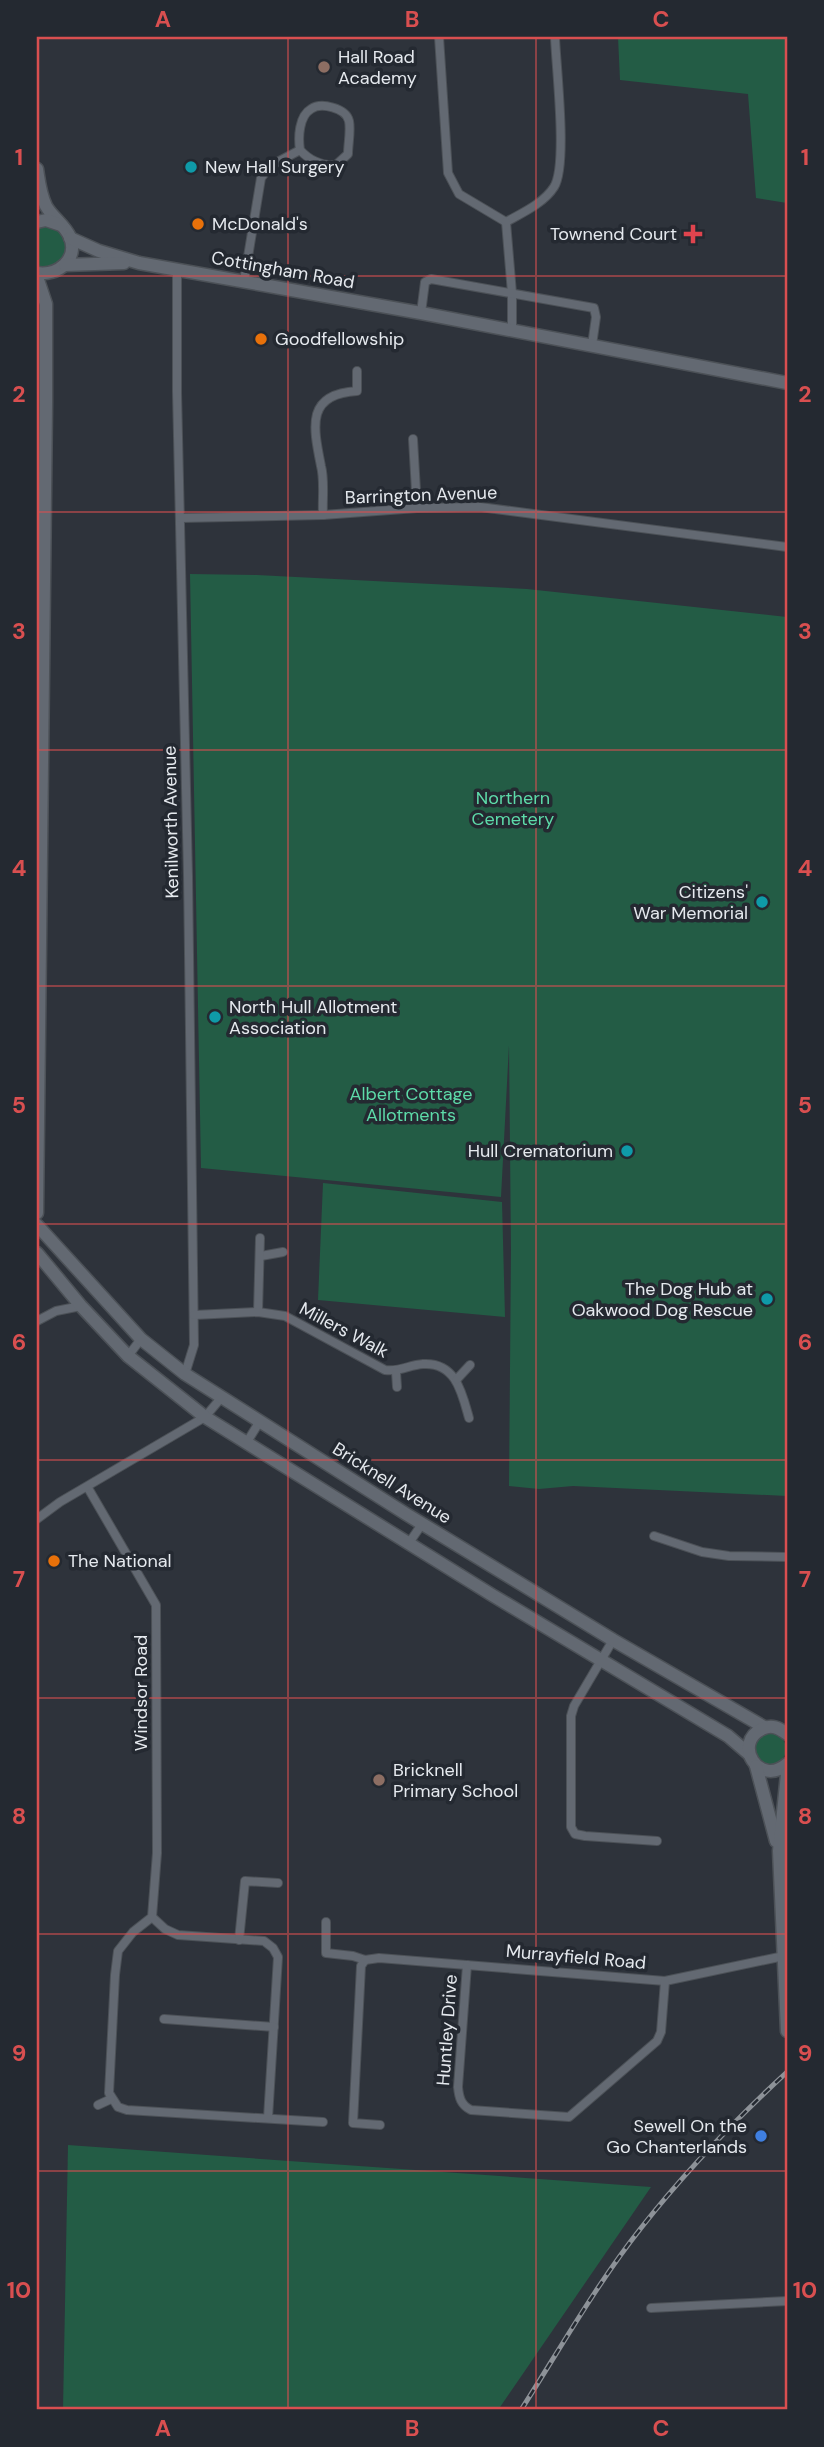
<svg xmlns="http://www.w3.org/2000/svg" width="824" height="2447" font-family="'DM Sans',sans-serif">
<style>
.green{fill:#235c45}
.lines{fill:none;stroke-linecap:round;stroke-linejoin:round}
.street-casing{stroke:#4c5157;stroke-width:10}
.secondary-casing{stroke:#4c5157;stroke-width:15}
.street{stroke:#636972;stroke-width:8}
.secondary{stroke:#636972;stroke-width:12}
.rail-casing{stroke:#8d9298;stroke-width:5}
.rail{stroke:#242931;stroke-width:2.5;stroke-dasharray:8;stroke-linecap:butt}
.grid{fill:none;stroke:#d94f50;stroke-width:2;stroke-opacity:0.55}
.education-dot{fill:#8d6e63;stroke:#242931;stroke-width:2.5}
.culture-dot{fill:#0f9aa8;stroke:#242931;stroke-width:2.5}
.food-dot{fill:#e8710a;stroke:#242931;stroke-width:2.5}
.health-dot{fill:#e0444e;stroke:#242931;stroke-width:2.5}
.shop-dot{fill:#3f7fe0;stroke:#242931;stroke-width:2.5}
.labels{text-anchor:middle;stroke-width:7;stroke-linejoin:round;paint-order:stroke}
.poi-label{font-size:18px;fill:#e5e9ee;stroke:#242931;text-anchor:start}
.street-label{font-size:18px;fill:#e5e9ee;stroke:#242931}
.park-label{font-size:18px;fill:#5ddba9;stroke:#242931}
.neatline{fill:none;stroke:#d94f50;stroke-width:2.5}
.grid-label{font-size:23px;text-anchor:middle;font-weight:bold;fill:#d94f50}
</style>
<rect width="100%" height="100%" fill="#2e333b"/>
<g class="green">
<path d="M618,37H787V203L756,198L748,94L620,80Z"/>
<path d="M42,225C69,230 74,248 54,267H37V227Z"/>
<path d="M190,574L257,575L527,589L787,617V1496L573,1486L539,1489L509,1486L511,1250L509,1045L501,1197L201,1168Z"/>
<path d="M323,1183L502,1202L505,1317L318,1300Z"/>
<circle cx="770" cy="1749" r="16"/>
<path d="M68,2145L651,2187L498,2410H63Z"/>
</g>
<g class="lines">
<g class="street-casing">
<g id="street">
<path d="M439,37L448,173L459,194L506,222"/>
<path d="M506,222C522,213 544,203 554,187C568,165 556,67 555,37"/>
<path d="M506,222L512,293V331"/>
<path d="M177,269V392L188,876L194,1345L185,1374"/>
<path d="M244,281L261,178L270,166L300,150C298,137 299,116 311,109C321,102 346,108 349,121C351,131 348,144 348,154L336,165C321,166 310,161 300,150"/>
<path d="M421,313L425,282L431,279L594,308L596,317L592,345"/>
<path d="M413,439L417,508"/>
<path d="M323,515C322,500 325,481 321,466C313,426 306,394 357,391V371"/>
<path d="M180,518L323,515L417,508L480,507L787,547"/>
<path d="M261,1256L283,1252"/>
<path d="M258,1312L260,1238"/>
<path d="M194,1315L258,1312L285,1316L385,1370C400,1372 409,1365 423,1364C456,1362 462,1393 469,1418"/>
<path d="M37,1321L56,1311L81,1306"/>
<path d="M128,1356L141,1339"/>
<path d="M396,1372L397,1387"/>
<path d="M457,1379L470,1365"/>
<path d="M247,1442L260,1421"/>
<path d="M88,1488L156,1605L157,1853L152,1917L133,1932L118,1951L115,1975L109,2093L118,2107L127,2110L323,2122"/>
<path d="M37,1519L60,1502L205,1417L221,1398"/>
<path d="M654,1536L702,1552L729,1556L787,1557"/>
<path d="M409,1543L422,1524"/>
<path d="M613,1640L574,1706L571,1716V1827L575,1834L585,1836L657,1841"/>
<path d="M152,1917L165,1929L178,1935L264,1941L273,1948L278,1957L268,2118"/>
<path d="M326,1922V1953L353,1956L365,1960L379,1958L665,1981L784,1956"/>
<path d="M239,1940L245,1881L278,1883"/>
<path d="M365,1960L361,1966L353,2123L380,2125"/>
<path d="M467,1965L458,2087C459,2098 461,2105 471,2110L569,2117L657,2041L661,2032L665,1981"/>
<path d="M164,2019L274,2027"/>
<path d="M98,2105L111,2099"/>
<path d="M651,2308L787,2301"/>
</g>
</g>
<g class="secondary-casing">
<g id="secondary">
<path d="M37,169C39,182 40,194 46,206C52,217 65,225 70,237C79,260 57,276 37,273"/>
<path d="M37,222L46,220L61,225"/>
<path d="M70,238L99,251L139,263L421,313L787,383"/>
<path d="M65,265L124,263"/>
<path d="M37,277L46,304V403L37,1213"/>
<path d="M37,1225L141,1339L185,1374L406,1514L613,1640L764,1727"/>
<path d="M37,1253L81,1306L128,1356L205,1417L492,1595L728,1736L749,1754"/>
<path d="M787,1734C779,1728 772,1724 762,1729C732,1743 759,1788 787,1764"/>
<path d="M756,1766L776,1841"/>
<path d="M787,1774L779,1851L787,2031"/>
</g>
</g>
<use href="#street" class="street"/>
<use href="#secondary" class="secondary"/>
<g class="rail-casing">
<path id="rail" d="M521,2410C560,2349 596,2285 641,2228C685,2172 735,2120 787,2072"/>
</g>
<use href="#rail" class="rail"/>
</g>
<path class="grid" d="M288,37V2410M536,37V2410M37,276H787M37,512H787M37,750H787M37,986H787M37,1224H787M37,1460H787M37,1698H787M37,1934H787M37,2171H787"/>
<g class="education-dot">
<circle cx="324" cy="67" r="7"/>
<circle cx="379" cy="1780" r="7"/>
</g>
<g class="culture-dot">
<circle cx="191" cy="167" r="7"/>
<circle cx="762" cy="902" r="7"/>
<circle cx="215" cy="1017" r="7"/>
<circle cx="627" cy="1151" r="7"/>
<circle cx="767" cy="1299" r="7"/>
</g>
<g class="food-dot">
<circle cx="198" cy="224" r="7"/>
<circle cx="261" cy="339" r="7"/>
<circle cx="54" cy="1561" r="7"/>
</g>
<path class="health-dot" d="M689.5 223.5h7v7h7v7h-7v7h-7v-7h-7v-7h7z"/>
<circle class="shop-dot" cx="761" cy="2136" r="7"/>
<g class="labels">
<g class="poi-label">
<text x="338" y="63">Hall Road<tspan x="338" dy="21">Academy</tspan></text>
<text x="205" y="173">New Hall Surgery</text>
<text x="212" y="230">McDonald's</text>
<text x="677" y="240" text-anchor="end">Townend Court</text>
<text x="275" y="345">Goodfellowship</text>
<text x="748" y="898" text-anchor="end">Citizens'<tspan x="748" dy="21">War Memorial</tspan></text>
<text x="229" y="1013">North Hull Allotment<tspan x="229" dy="21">Association</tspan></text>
<text x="613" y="1157" text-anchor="end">Hull Crematorium</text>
<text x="753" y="1295" text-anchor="end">The Dog Hub at<tspan x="753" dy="21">Oakwood Dog Rescue</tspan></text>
<text x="68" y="1567">The National</text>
<text x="393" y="1776">Bricknell<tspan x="393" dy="21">Primary School</tspan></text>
<text x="747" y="2132" text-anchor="end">Sewell On the<tspan x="747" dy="21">Go Chanterlands</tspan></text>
</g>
<g class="street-label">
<text transform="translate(283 270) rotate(10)" y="6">Cottingham Road</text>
<text transform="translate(421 495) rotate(-2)" y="6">Barrington Avenue</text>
<text transform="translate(171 822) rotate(-91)" y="6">Kenilworth Avenue</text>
<text transform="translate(344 1330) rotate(28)" y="6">Millers Walk</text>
<text transform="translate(392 1483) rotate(32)" y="6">Bricknell Avenue</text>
<text transform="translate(141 1693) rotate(-90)" y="6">Windsor Road</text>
<text transform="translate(576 1957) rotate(5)" y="6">Murrayfield Road</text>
<text transform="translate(447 2030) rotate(-86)" y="6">Huntley Drive</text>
</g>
<g class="park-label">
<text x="513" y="804">Northern<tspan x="513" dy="21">Cemetery</tspan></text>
<text x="411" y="1100">Albert Cottage<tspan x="411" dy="21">Allotments</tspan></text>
</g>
</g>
<rect width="824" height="2447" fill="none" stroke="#242931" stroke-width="77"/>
<rect x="38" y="38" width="748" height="2370" class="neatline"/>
<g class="grid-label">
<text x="163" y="27">A</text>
<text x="412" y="27">B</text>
<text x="661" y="27">C</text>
<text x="19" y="165">1</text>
<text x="805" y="165">1</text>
<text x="19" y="402">2</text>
<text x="805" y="402">2</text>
<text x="19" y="639">3</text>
<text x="805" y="639">3</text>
<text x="19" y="876">4</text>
<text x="805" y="876">4</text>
<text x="19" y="1113">5</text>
<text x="805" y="1113">5</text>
<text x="19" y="1350">6</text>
<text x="805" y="1350">6</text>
<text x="19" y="1587">7</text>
<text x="805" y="1587">7</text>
<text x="19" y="1824">8</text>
<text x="805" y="1824">8</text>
<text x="19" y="2061">9</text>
<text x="805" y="2061">9</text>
<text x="19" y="2298">10</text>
<text x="805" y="2298">10</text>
<text x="163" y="2436">A</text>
<text x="412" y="2436">B</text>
<text x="661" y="2436">C</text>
</g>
</svg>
